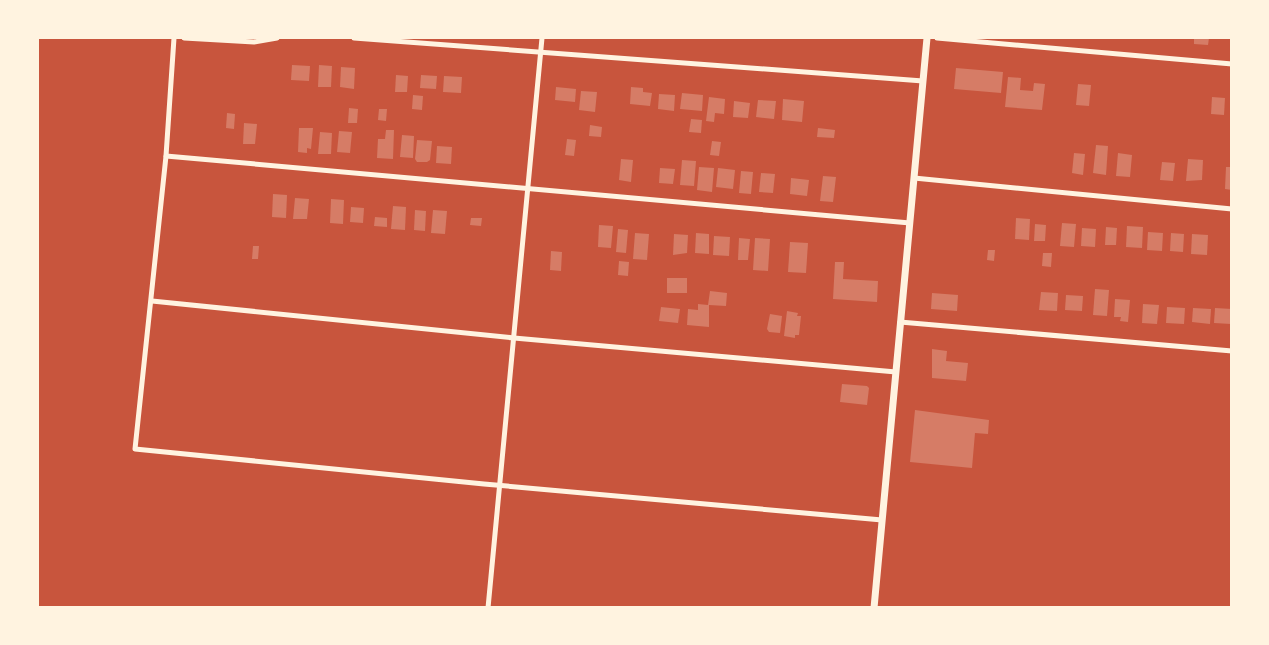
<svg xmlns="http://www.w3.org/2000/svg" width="1269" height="645" font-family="Lato,sans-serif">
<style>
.building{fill:#d67c66}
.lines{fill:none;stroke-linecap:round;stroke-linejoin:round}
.minor{stroke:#fff3e0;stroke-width:5}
.tertiary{stroke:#fff3e0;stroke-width:7}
</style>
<rect width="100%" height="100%" fill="#c8553d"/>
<g class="building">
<path d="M1194,38H1209L1208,45L1194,44Z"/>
<path d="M292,65L310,66L309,81L291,80Z"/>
<path d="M319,65L332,66L331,87H318Z"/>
<path d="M341,67L355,68L354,89L340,87Z"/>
<path d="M956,68L1003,72L1001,93L954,89Z"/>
<path d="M396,75L408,76L407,92H395Z"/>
<path d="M421,75L437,76L436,89L420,88Z"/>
<path d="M444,76L462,77L461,93L443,92Z"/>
<path d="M1008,77L1021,78L1020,90L1033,91L1034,83L1045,84L1042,110L1005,107Z"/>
<path d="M1078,84L1091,85L1089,106L1076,105Z"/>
<path d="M556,87L576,89L575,102L555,100Z"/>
<path d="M631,87L643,88V92L652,93L650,106L630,104Z"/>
<path d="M581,91L597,92L595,112L579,110Z"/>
<path d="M682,93L703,95L702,111L680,109Z"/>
<path d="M659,94L675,95L674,111L658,109Z"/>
<path d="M413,95L423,96L422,110L412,109Z"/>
<path d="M709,97L725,99L724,114L715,113L714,122L706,121Z"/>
<path d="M1212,97L1225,98L1224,115L1211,114Z"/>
<path d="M783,99L804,101L802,122L782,120Z"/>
<path d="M758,100L776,101L774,119L756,117Z"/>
<path d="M734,101L750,103L748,118L733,117Z"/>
<path d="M349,108L358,109L357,123H348Z"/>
<path d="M379,109H387L386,121L378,120Z"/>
<path d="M227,113L235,114L234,129L226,128Z"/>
<path d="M691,119L702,120L701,133L689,132Z"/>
<path d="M244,123L257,124L255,144H243Z"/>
<path d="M590,125L602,127L601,137L589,136Z"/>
<path d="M299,128H313L311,149L307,148V153L298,152Z"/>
<path d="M818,128L835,130L834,138L817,137Z"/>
<path d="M386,130H394L393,159L377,158L378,139H385Z"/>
<path d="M339,131L352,132L350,153L337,152Z"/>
<path d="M320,132L332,133L331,154H318Z"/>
<path d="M402,135L414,136L413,158L400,157Z"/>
<path d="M567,139L576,140L574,156L565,155Z"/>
<path d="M417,140L432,141L430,160L427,162H417L415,159Z"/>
<path d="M712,141L721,142L719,156L710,155Z"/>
<path d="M1096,145L1108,146L1106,175L1093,173Z"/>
<path d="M437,146L452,147L451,164L436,163Z"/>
<path d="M1074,153L1085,154L1083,175L1072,173Z"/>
<path d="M1118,153L1132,155L1130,177L1116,176Z"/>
<path d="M621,159L633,160L631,182L619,180Z"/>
<path d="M1188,159L1203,160L1202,180L1186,181Z"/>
<path d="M682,160L696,161L694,186L680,185Z"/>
<path d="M1162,162L1175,163L1173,181L1160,180Z"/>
<path d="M699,167L714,168L712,192L697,190Z"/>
<path d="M1226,167H1232V190L1225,189Z"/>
<path d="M660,168L675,169L673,184L659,183Z"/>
<path d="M718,168L735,170L733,189L716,187Z"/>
<path d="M741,171L753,172L751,194L739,193Z"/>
<path d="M761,173L775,174L773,193L759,192Z"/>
<path d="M823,176L836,177L833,202L820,201Z"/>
<path d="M791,178L809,180L807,196L790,194Z"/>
<path d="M273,194L287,195L286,218L272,217Z"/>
<path d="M295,198L309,199L307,219H293Z"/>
<path d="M331,199L344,200L343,224L330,223Z"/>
<path d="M393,206L406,207L405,230L391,229Z"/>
<path d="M351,207L364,208L363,223L350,222Z"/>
<path d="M415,210L426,211L425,231L414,230Z"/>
<path d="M433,210L447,211L445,234L431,233Z"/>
<path d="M375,217L387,218V227L374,226Z"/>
<path d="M471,218H482L481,226L470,225Z"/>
<path d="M1016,218L1030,219L1029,240L1015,239Z"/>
<path d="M1062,223L1076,224L1074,247L1060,246Z"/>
<path d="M1035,224L1046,225L1045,241H1034Z"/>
<path d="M599,225L613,226L611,248L598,247Z"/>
<path d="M1127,226L1143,227L1142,248L1126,247Z"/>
<path d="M1106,227L1117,228L1116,245H1105Z"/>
<path d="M1082,228L1096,229L1095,247L1081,246Z"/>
<path d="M618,229L628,230L626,253L616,252Z"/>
<path d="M1148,232L1163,233L1162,251L1147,250Z"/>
<path d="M635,233L649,234L647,260L633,259Z"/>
<path d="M696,233L709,234V254L695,253Z"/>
<path d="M1171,233L1184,234L1183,252L1170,251Z"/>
<path d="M674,234L688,235L687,253L673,255Z"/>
<path d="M1192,234L1208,235L1207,255L1191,254Z"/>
<path d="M714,236L730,237L729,256L713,255Z"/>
<path d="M739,238L750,239L748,260H738Z"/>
<path d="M755,238L770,239L768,271L753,270Z"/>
<path d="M790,242L808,243L806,273L788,272Z"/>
<path d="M253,246H259L258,259H252Z"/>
<path d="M988,250H995L994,261L987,260Z"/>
<path d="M551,251L562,252L561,271L550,270Z"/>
<path d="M1043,253H1052L1051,267L1042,266Z"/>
<path d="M619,261L629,262L628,276L618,275Z"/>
<path d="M835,262H844L843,279L878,281L877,302L833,299Z"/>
<rect x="667" y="278" width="20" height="15"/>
<path d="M1095,289L1109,290L1107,316L1093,315Z"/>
<path d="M710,291L727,293L726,306L709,305V327L687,325L688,309L698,310V304L708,305Z"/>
<path d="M1041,292L1058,293L1057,311L1039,310Z"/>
<path d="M932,293L958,295L957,311L931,309Z"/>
<path d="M1066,295L1083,296L1082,311L1065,310Z"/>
<path d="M1115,299L1130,300L1128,322L1120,321L1121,317H1114Z"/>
<path d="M1143,304L1159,305L1157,324L1142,323Z"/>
<path d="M661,307L680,309L678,323L659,321Z"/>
<path d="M1167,307L1185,308L1184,324L1166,323Z"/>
<path d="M1193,308L1211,309L1210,324L1192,322Z"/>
<path d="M1215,308L1232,309L1231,324L1214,323Z"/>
<path d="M787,311L798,313L797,316H801L799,335H795V338L784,336Z"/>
<path d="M770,314L782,316L780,333L769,332L767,329Z"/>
<path d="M932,349L947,351L946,361L968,363L966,381L932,378Z"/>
<path d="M842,384L867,386L869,388L867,405L840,402Z"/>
<path d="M915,410L989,420L988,434L975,433L972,468L910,462Z"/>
</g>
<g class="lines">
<g class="minor">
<path d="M174,38L166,156L135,449L484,484L882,520"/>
<path d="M184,38L254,42L277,38"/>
<path d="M354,38L923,81"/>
<path d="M937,38L1232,64"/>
<path d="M166,156L910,223"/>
<path d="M914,178L1232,209"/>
<path d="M152,301L514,338L896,372"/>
<path d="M900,322L1232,351"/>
<path d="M488,608L542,38"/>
</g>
<path class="tertiary" d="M874,608L927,38"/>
</g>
<rect width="1269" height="645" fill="none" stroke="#fff3e0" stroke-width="78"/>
</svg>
